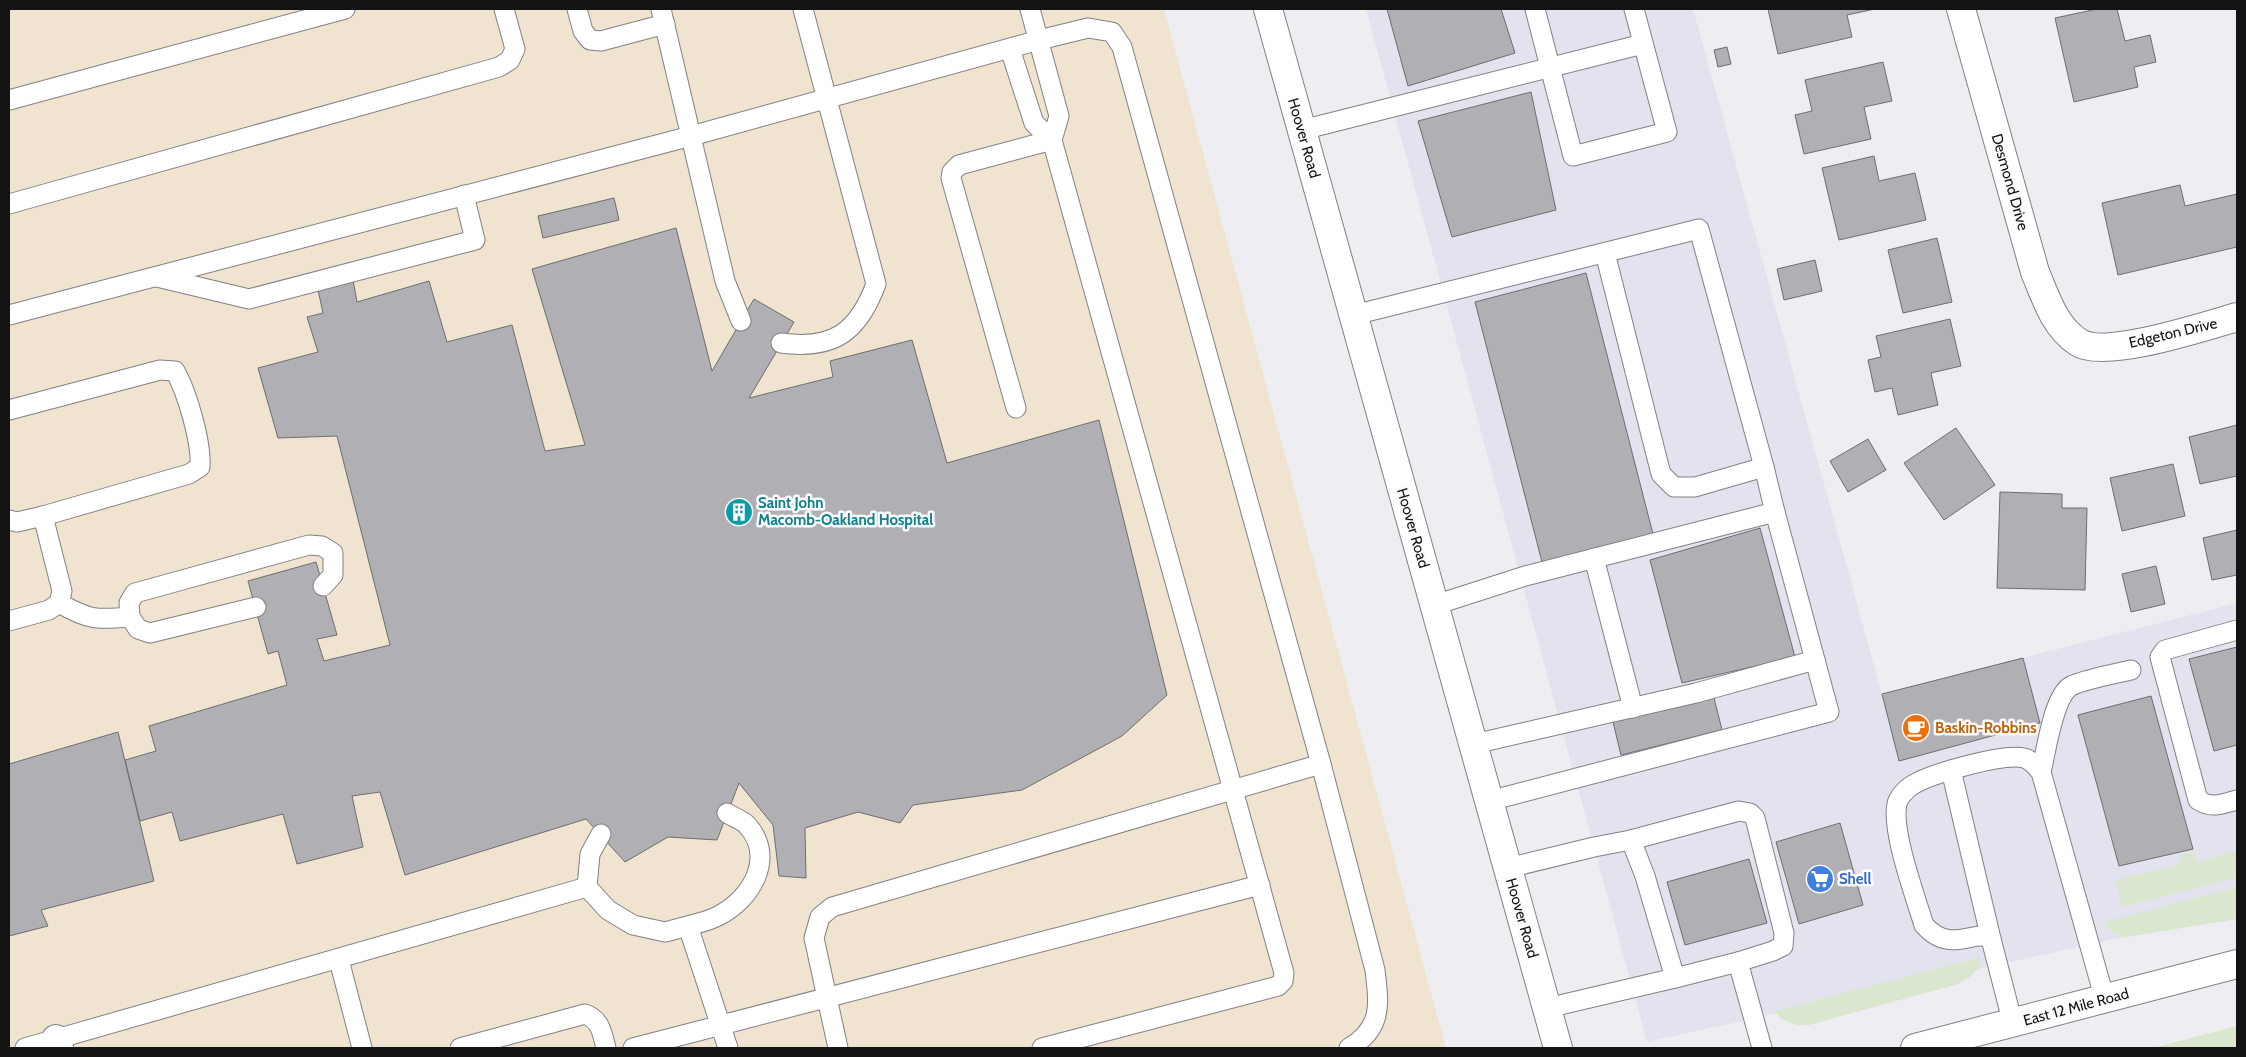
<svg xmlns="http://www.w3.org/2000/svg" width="2246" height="1057" font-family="Cabin,sans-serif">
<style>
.built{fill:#e2e3ee}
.medical{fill:#f0e3cf}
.green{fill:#dbe6cf}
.building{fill:#b0b0b4;stroke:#6d6d70}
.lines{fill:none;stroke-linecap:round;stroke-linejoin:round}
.service-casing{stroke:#818184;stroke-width:21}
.minor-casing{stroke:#818184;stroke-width:30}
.secondary-casing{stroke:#818184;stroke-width:30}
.service{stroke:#fff;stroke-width:19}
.minor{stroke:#fff;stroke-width:28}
.secondary{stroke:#fff;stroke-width:28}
.labels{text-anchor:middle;stroke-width:5;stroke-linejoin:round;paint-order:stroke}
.street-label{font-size:15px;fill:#131314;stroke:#fcfcff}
.culture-label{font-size:15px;font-weight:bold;fill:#0d838f;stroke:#fcfcff;text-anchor:start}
.food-label{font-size:15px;font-weight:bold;fill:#c56008;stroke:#fcfcff;text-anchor:start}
.shop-label{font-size:15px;font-weight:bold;fill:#366cbe;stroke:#fcfcff;text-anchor:start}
</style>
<rect width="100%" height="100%" fill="#eeeef2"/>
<path class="built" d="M1366,9H1693L1882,694L2237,603V912L1647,1042Z"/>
<path class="medical" d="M9,9H1164L1446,1048H9Z"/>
<g class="green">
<path d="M2237,851V877L2123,907L2115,880L2182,864L2179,855L2193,852L2197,862Z"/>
<path d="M2237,887V919L2121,938L2113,933L2103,922Z"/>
<path d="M1980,957L1981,965C1974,974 1968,979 1958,984L1809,1025H1798L1790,1023L1780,1018L1775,1011Z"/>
<path d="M2237,1026V1048H2153Z"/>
</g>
<g class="building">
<path d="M1387,9H1501L1515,53L1408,86Z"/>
<path d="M1768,9H1875L1847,15L1852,37L1778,54Z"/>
<path d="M2097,9H2117L2125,41L2150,35L2156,62L2134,67L2138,87L2074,102L2055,18Z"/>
<path d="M1727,47L1731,64L1718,67L1714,50Z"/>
<path d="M1883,62L1892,101L1864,107L1871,139L1804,154L1795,115L1812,111L1805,80Z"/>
<path d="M1531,92L1556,210L1452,237L1418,121Z"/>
<path d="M1874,156L1879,181L1915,173L1926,220L1839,240L1822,168Z"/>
<path d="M2180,185L2185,206L2237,194V247L2118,275L2102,203Z"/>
<path d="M614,198L619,220L543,238L538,216Z"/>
<path d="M676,228L712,371L754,299L794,322L749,398L833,377L830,361L912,340L947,463L1099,420L1167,695L1122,736L1022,790L913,805L900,823L858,812L805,828L806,878L779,876L773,825L739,783L717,840L668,837L625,862L586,819L405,875L380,792L352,796L363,847L297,864L283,814L180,841L172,812L140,821L125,760L156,751L149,726L287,685L278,651L268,654L248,581L316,562L337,635L317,639L324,661L390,645L337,436L278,438L258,368L318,352L307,317L323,313L318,290L353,280L357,302L429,281L447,342L512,325L545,451L585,445L532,269Z"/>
<path d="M1937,238L1952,302L1903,313L1888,250Z"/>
<path d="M1815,260L1822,291L1784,300L1777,269Z"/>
<path d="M1586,273L1653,534L1542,562L1475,302Z"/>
<path d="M1950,319L1961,366L1931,373L1938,405L1898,415L1892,388L1875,392L1868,360L1881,357L1876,336Z"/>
<path d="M2237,425V476L2200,484L2189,437Z"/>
<path d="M1956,428L1995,485L1944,520L1904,463Z"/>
<path d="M1868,439L1886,470L1848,492L1830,461Z"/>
<path d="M2173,464L2185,516L2122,531L2110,478Z"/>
<path d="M2000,492L2062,494V508H2087L2085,590L1997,588Z"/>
<path d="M1760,528L1795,657L1682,683L1650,560Z"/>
<path d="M2237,530V575L2212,580L2203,538Z"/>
<path d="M2156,566L2165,604L2131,612L2122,574Z"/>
<path d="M2237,647V745L2214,751L2189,659Z"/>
<path d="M2023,658L2040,723L1899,761L1882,694Z"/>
<path d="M2151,696L2193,849L2119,866L2078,715Z"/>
<path d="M1714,698L1722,730L1621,755L1613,722Z"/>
<path d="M118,732L154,881L41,910L48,926L9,936V764Z"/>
<path d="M1840,823L1863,905L1799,924L1776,842Z"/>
<path d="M1749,859L1767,923L1685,945L1667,882Z"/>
</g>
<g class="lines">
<g class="service-casing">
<g id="service">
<path d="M577,9L583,31L590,40L601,41L665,24"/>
<path d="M661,9L725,281L741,321"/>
<path d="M1535,9L1573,156L1667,132L1634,9"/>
<path d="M1010,49L1034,123L1052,140L1059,116L1030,9"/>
<path d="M9,100L345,9"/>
<path d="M1302,130L1643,44"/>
<path d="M9,204L499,67L510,60L515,49L504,9"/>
<path d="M157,277L249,299L475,240L464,195"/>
<path d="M9,315L691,136L1039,40L1088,28L1112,32L1122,47L1321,764L1375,970C1379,1004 1383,1028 1349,1048"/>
<path d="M1354,315L1699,229L1764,467L1695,487H1674L1661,474L1605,253"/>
<path d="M781,343C834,350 858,332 876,284L803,9"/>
<path d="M1016,408L951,178L952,172L959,165L1052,140L1284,973L1283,981L1278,986L1042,1048"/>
<path d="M9,410L160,370L175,371C187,392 202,443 200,467L189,474L43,516L17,522L9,520"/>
<path d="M1594,558L1633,708"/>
<path d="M59,603C89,620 96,620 130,617L129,603L135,593L309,545L322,546L333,553V575L323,586"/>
<path d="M1435,605L1525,576L1775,512L1764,467"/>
<path d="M130,617L138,629L150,633L256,607"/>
<path d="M9,621L49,610L59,603L62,591L43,516"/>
<path d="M2237,630L2165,650L2160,657L2198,800C2212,809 2222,804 2237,800"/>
<path d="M1474,744L1696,693L1815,660L1775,512"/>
<path d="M1951,770L1991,939"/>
<path d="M2041,772C2046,753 2053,696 2071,686C2085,679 2114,674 2131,670"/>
<path d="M1489,801L1829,712L1815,660"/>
<path d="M1631,840L1739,811L1750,813L1755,818L1784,933L1783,946L1773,951L1738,962L1762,1048"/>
<path d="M1508,868L1594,847L1631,840L1645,876L1675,978L1547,1008"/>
<path d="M587,887L590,854L601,834"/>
<path d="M688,926C698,923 709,921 718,916C752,899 776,857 747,825C742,820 733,817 727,813"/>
<path d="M339,960L362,1048"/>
<path d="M1675,978L1738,962"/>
<path d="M2013,1024L1991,939C1976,927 1951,956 1924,925C1915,896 1891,830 1897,804C1898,798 1906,789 1911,786C1929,774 2003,753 2024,758C2032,760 2036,767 2041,772L2105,1000"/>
<path d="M25,1048L587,887L608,910L633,925L665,932L688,926L728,1048"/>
<path d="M460,1048L585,1014C601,1020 602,1033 606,1048"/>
<path d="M633,1048L1260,885"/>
<path d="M838,1048L814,938L820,917L832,907L1321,764"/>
</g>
</g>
<g class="minor-casing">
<g id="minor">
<path d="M1961,9L2035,272C2046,298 2054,326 2078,342C2104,360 2206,326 2237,317"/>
<path d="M56,1039L59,1048"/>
</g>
</g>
<g class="secondary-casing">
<g id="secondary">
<path d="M1268,9L1558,1048"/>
<path d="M1915,1048L2237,964"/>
</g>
</g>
<use href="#service" class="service"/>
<use href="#minor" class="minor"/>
<use href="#secondary" class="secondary"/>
</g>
<defs>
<g id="building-disc" transform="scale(1.4375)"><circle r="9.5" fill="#0f9aa8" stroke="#fcfcff"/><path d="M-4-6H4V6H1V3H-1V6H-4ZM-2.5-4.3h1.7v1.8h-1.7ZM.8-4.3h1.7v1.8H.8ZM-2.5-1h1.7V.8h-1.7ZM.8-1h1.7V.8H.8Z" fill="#fff"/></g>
<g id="cafe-disc" transform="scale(1.4375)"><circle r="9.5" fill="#e8710a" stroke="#fcfcff"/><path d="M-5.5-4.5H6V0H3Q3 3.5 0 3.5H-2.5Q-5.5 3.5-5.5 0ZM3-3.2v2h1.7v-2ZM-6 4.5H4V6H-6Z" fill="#fff"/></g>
<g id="supermarket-disc" transform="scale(1.4375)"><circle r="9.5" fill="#3f7fe0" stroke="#fcfcff"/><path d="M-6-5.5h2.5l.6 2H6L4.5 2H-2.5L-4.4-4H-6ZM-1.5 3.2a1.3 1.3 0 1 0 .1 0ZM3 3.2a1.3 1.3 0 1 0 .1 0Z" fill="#fff"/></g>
</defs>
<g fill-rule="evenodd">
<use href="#building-disc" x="739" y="512"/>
<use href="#cafe-disc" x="1916" y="728"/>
<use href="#supermarket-disc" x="1820" y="879"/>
</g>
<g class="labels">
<g class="street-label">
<text transform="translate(1304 138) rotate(74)" y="5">Hoover Road</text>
<text transform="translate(2010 182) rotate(74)" y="5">Desmond Drive</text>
<text transform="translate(2173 333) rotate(-13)" y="5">Edgeton Drive</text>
<text transform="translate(1413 528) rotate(74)" y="5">Hoover Road</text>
<text transform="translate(1522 918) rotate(74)" y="5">Hoover Road</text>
<text transform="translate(2076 1007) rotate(-15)" y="5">East 12 Mile Road</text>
</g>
<g class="culture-label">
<text x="758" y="508">Saint John<tspan x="758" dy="17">Macomb-Oakland Hospital</tspan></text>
</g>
<g class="food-label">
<text x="1935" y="733">Baskin-Robbins</text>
</g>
<g class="shop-label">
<text x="1839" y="884">Shell</text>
</g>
</g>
<rect width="2246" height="1057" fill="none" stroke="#131314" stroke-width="20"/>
</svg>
